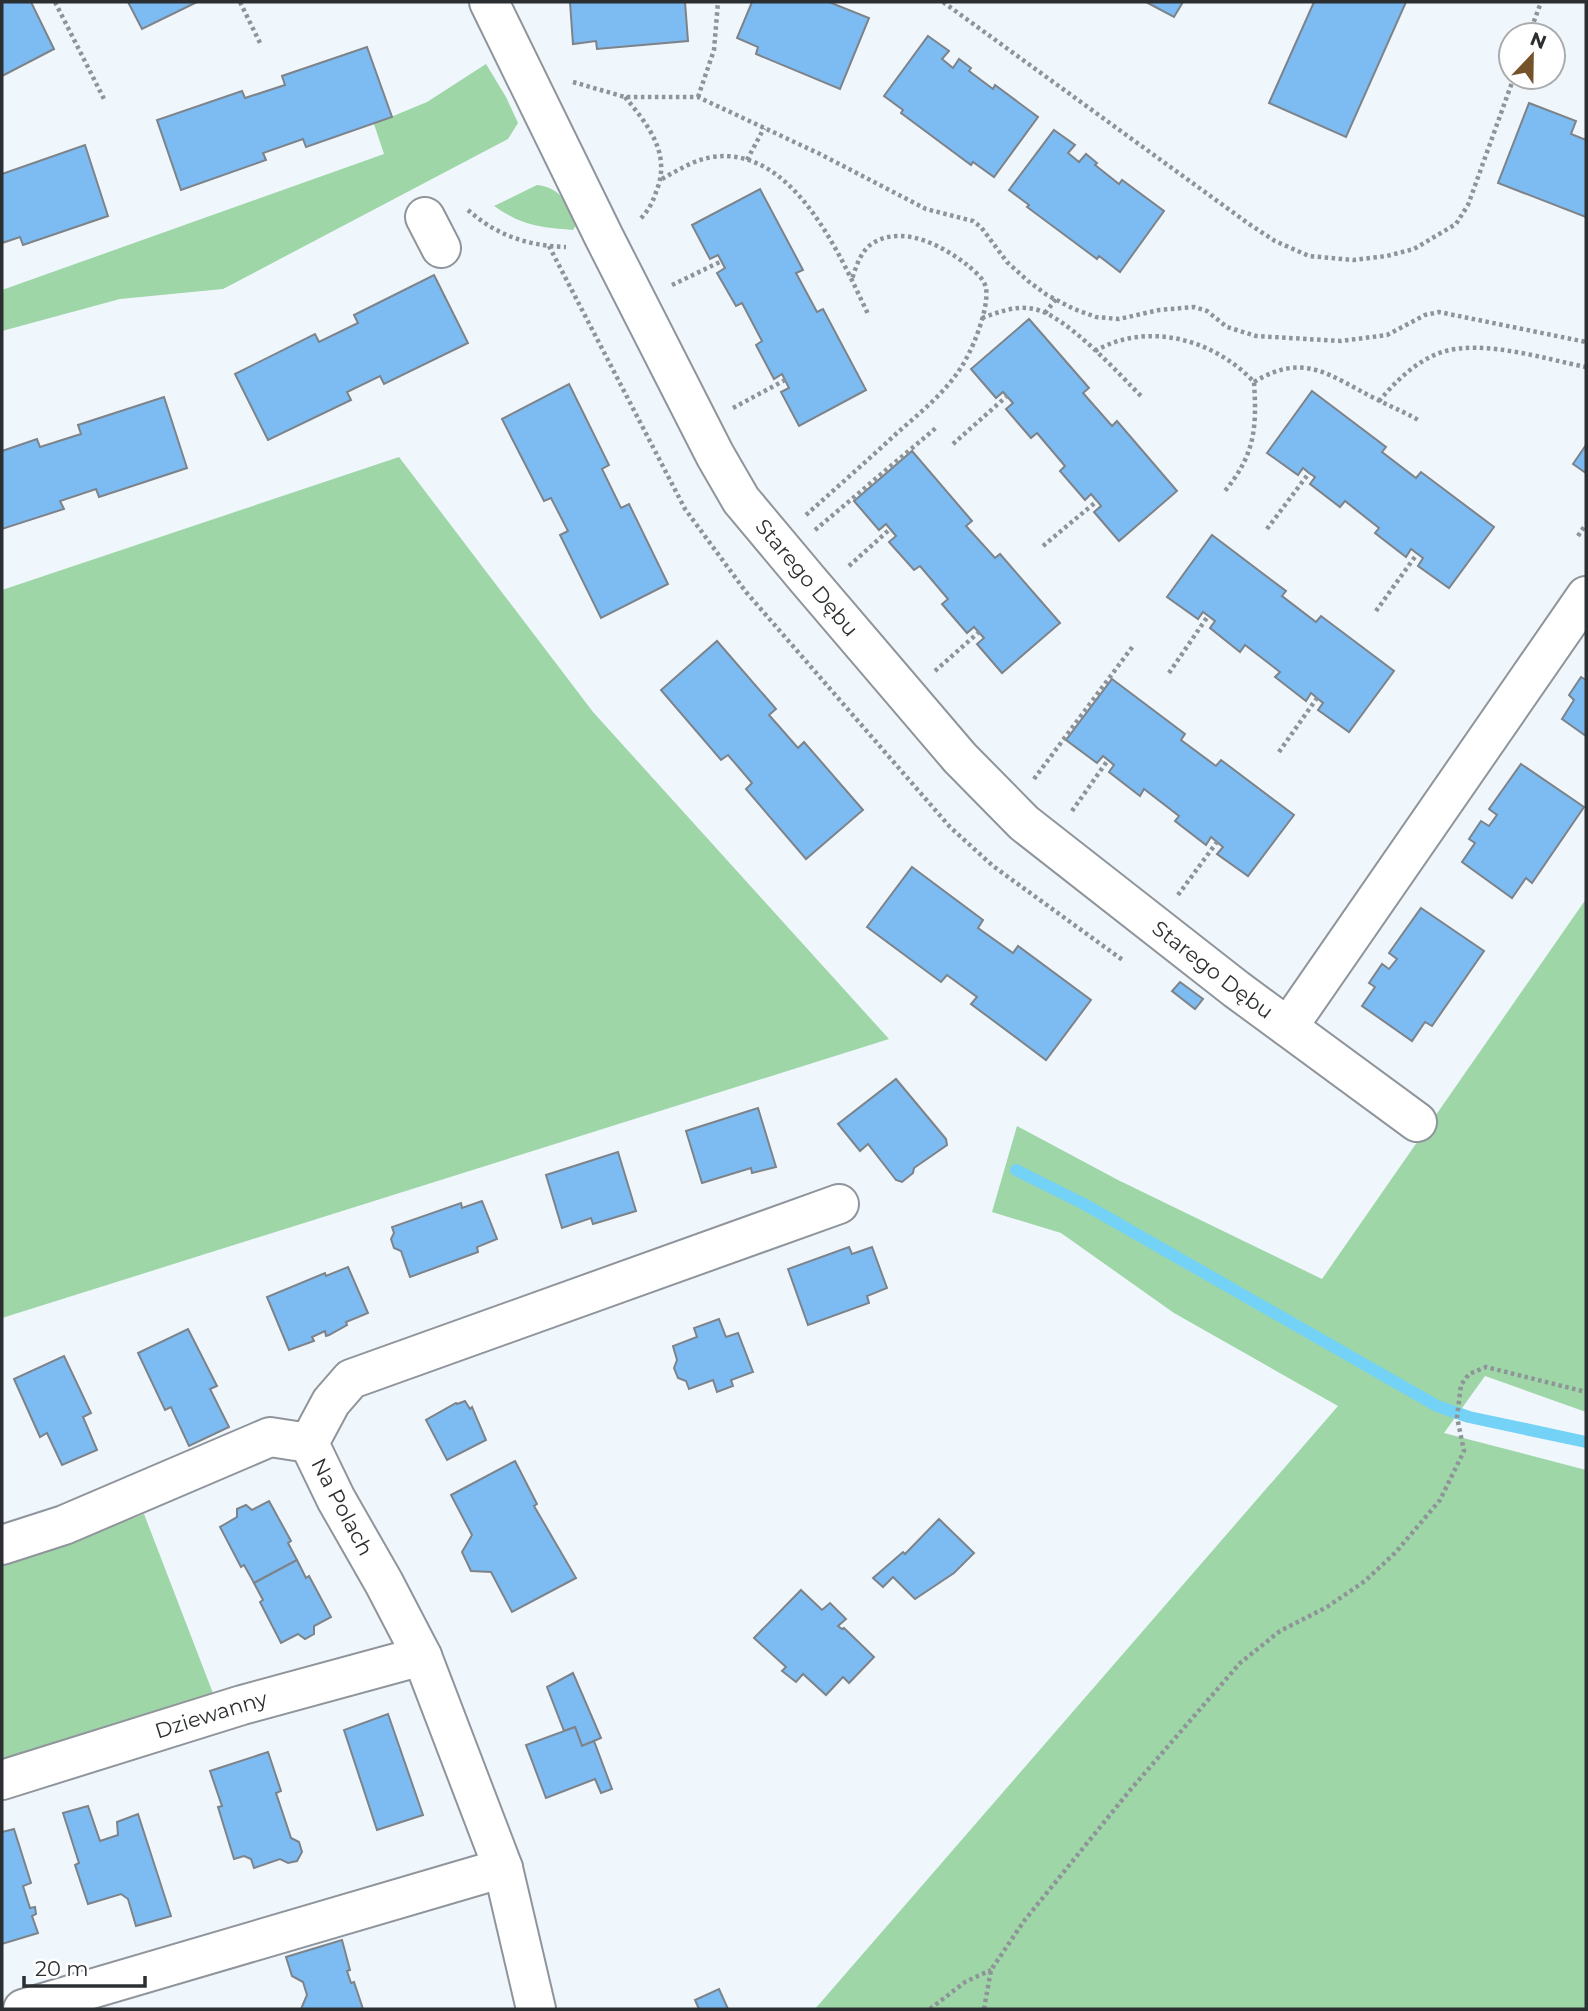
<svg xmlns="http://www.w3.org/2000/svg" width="1588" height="2011" font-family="Montserrat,sans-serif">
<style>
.green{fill:#9ed6a7}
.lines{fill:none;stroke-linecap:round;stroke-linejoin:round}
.stream{stroke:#74d2f6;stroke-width:12}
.building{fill:#7cbcf3;stroke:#7d8389;stroke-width:2}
.minor-casing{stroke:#8f959b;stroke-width:42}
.path{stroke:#8f9498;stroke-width:4.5;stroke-dasharray:3.5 3.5;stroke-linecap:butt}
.minor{stroke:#fff;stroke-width:38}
.labels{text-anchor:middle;stroke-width:5;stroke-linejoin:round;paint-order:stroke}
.street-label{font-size:21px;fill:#2c2f31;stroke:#fff}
</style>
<rect width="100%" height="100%" fill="#eff6fc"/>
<g class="green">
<path d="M486,64L506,97L518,123L508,139L223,289L120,299L2,331V290L384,154L374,124L427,102Z"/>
<path d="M537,185C559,187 569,204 578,222L573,230C539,227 523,226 494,206Z"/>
<path d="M399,457L593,712L889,1039L2,1318V590Z"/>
<path d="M1586,899V1412L1485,1376L1444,1433L1586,1470V2009H815L1338,1406L1174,1313L1061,1233L992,1212L1017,1126L1118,1180L1322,1279Z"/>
<path d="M144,1514L216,1701L2,1768V1565L53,1549Z"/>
</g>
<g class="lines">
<path class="stream" d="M1016,1170L1084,1204L1437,1406L1469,1417L1586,1442"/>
</g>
<g class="building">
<path d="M2,2H31L54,49L2,76Z"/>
<path d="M128,2H197L142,29Z"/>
<path d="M570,2H685L688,41L597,49L596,41L573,44Z"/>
<path d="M752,2H829L869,18L840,89L756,54L758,47L737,38Z"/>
<path d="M1146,2H1183L1174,17Z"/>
<path d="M1314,2H1406L1346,137L1269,103Z"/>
<path d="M928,36L949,51L942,59L953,68L959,59L971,68L969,71L993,89L995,85L1038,117L994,177L973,162L971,165L901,113L903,110L884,96Z"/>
<path d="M367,47L392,117L306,147L303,139L263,153L266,160L181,190L157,120L242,91L245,98L285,85L282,76Z"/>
<path d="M1529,103L1576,121L1571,134L1586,140V217L1498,183Z"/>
<path d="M1054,130L1075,145L1068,153L1079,162L1086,154L1097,163L1095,165L1119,184L1122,180L1164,211L1120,272L1099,256L1097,259L1027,207L1029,205L1009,190Z"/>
<path d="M85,145L108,216L23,245L20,237L2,243V174Z"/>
<path d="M760,189L803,270L796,273L817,312L823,309L866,390L799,426L781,392L789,388L782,374L774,379L756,345L762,341L742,303L736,306L717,273L725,268L718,255L710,259L692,225Z"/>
<path d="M434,275L468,343L384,384L380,376L347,392L351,400L268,440L235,374L315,334L319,342L358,323L354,315Z"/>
<path d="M1029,319L1089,388L1083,393L1112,426L1117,421L1177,491L1119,541L1094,512L1101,506L1097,501L1091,494L1085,500L1060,471L1065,466L1037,433L1031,438L1006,409L1013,403L1003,392L996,398L971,369Z"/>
<path d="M569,384L609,465L602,469L621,508L629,504L668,584L601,618L560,535L568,531L551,498L544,501L502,419Z"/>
<path d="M1312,391L1386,447L1382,452L1416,478L1421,472L1494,527L1449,588L1418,566L1423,558L1411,549L1406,557L1375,533L1379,528L1345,501L1340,507L1310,484L1315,477L1309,473L1303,468L1298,475L1267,453Z"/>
<path d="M164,397L187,468L99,497L96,489L60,501L64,509L2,529V451L37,439L40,447L81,434L78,425Z"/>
<path d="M1586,445V473L1573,464Z"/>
<path d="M912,451L972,521L966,526L995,558L1000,554L1060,623L1002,673L977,644L984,638L974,627L967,633L942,604L948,599L920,566L914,570L889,542L896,536L886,524L879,530L854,501Z"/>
<path d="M1212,535L1286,591L1282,596L1316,622L1321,616L1394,671L1349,732L1318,710L1323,703L1311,693L1306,701L1275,677L1280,672L1245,645L1240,652L1210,628L1215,621L1203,612L1198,619L1167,597Z"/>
<path d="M717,641L776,709L769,715L798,748L804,742L863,810L806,859L746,789L752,783L728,755L721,760L661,690Z"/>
<path d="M1581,677L1586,680V736L1562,719L1574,700L1569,695Z"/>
<path d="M1112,679L1185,734L1181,740L1216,766L1221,760L1294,815L1248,876L1217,854L1223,847L1211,837L1206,845L1175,821L1179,816L1144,789L1140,796L1109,772L1114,765L1103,756L1097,763L1066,740Z"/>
<path d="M1521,764L1584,807L1532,883L1526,878L1512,898L1462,862L1475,843L1469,839L1481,821L1489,826L1497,815L1489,809Z"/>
<path d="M912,867L983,920L978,928L1013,953L1018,946L1091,1000L1046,1060L971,1004L977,997L947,975L941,982L867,927Z"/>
<path d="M1421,908L1484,951L1432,1026L1425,1022L1412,1041L1362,1006L1375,987L1369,983L1382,964L1389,969L1397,959L1389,953Z"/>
<path d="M1180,982L1203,999L1195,1009L1172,991Z"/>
<path d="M896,1079L946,1139L947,1145L914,1168L913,1173L902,1182L896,1180L868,1144L860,1151L838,1124Z"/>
<path d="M758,1108L776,1167L752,1173L751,1168L702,1183L686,1131Z"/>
<path d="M618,1152L636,1211L593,1224L591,1218L562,1228L546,1175Z"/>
<path d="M482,1201L497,1239L477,1247L478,1252L410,1277L401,1251L394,1248L391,1239L394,1233L392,1227L461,1203L462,1208Z"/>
<path d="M849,1247L852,1254L872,1247L887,1288L867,1296L869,1303L808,1325L788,1269Z"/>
<path d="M348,1267L368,1313L346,1322L347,1325L329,1335L326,1336L325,1331L312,1337L314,1341L289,1350L267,1297L325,1273L326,1276Z"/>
<path d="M719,1319L726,1337L738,1333L753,1372L731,1380L733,1386L717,1392L713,1380L689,1389L686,1381L678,1378L674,1368L677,1360L673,1346L697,1337L694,1328Z"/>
<path d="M188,1329L217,1386L210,1389L229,1427L189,1446L171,1407L165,1410L138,1353Z"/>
<path d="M64,1356L91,1413L83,1417L97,1450L62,1465L47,1433L40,1437L14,1379Z"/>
<path d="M465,1401L470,1409L472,1407L486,1440L447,1460L426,1420L456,1403L457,1404Z"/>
<path d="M515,1461L537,1504L534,1506L576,1578L512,1612L491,1572L471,1571L462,1552L472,1535L451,1495Z"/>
<path d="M269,1501L291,1541L288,1543L297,1560L254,1583L244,1565L241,1567L220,1527L237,1517V1509L246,1505L252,1510Z"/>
<path d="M939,1519L974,1553L954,1573L915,1599L893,1577L883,1587L873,1578L903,1552L905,1554Z"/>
<path d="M297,1560L306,1578L309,1576L331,1617L314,1626V1634L305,1639L298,1634L281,1643L260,1602L263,1600L254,1583Z"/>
<path d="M801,1590L822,1610L830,1603L846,1619L838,1626L842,1629L844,1628L874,1657L849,1683L843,1677L826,1695L803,1674L796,1682L782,1671L786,1667L754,1638Z"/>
<path d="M573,1673L601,1738L582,1746L575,1727L564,1731L547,1687Z"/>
<path d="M388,1714L423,1815L377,1830L344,1730Z"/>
<path d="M575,1727L582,1746L594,1741L612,1789L601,1793L595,1779L546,1798L526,1745Z"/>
<path d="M268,1752L281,1791L276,1793L291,1838L299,1842L302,1852L297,1861L288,1863L280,1859L254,1868L251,1859L244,1856L234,1859L218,1807L222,1806L210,1771Z"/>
<path d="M88,1806L100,1841L118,1835L117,1822L138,1814L171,1916L136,1926L128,1899L121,1894L88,1904L75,1865L79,1863L63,1813Z"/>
<path d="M14,1829L31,1883L23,1886L30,1908L35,1907L36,1914L32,1916L38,1933L2,1944V1832Z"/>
<path d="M342,1940L350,1970L347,1971L351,1983L354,1982L363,2009H301L307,1995L303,1982L292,1976L286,1957Z"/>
<path d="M719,1989L728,2009H699L695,2000Z"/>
</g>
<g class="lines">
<g class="minor-casing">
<g id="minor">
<path id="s1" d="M489,2L604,237L715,455L741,500L808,580L960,758L1024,823L1236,989L1417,1122"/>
<path d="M425,217L441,248"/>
<path d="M1288,1027L1586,596"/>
<path d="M2,1545L64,1525L270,1437L309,1443"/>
<path id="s2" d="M2,1780L242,1705L422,1656"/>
<path d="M23,2009L503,1868"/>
<path d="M536,2009L503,1868L422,1656L384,1583L336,1499L309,1443L331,1402L351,1379L839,1204"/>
</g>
</g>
<g class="path">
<path d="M55,2L105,101"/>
<path d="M240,2L261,45"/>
<path d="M943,2L1249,224L1275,241L1309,256L1353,260L1387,256L1414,249L1456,224L1468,205L1514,77"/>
<path d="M1529,35L1541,2"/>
<path d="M573,82L625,97H698L820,154L926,209L973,221L981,227L1007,262L1028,281L1047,295L1074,309L1096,317L1119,319L1159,310L1194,307L1207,311L1227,327L1256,336L1341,341L1387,335L1425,315L1439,312L1586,342"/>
<path d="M625,97C648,125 672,154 656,192C653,202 647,213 639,220"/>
<path d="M698,97L714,50L718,2"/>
<path d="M747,160L764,128"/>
<path d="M662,179C678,170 694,160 712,157C793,145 840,255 868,314"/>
<path d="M468,210C496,235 528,246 566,247"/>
<path d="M549,246L685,509L746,592L950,827L993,866L1124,961"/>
<path d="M672,285L722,261"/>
<path d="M1045,313L1056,299"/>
<path d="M982,318C999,312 1016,305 1034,309C1066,315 1119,374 1142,397"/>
<path d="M1095,351C1147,321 1214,339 1254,382C1257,428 1255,455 1224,492"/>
<path d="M1254,382C1305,351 1330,376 1376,399C1391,407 1405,412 1420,421"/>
<path d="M1379,401C1396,381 1416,361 1442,352C1483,339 1545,359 1586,367"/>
<path d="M733,408L785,380"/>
<path d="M953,444L1007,396"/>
<path d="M806,515C836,488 867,461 897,433C922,411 950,389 966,359C975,343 989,307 986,288C984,278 973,270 966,264C941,245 903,225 873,243C861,250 856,267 852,279"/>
<path d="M1267,529L1309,473"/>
<path d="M815,530L937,427"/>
<path d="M1578,536L1586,524"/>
<path d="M1043,546L1097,501"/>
<path d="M849,566L890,529"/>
<path d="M1376,611L1417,554"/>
<path d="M935,671L979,632"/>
<path d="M1169,673L1208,616"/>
<path d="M1279,752L1317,698"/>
<path d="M1034,779L1133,646"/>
<path d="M1072,811L1108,760"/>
<path d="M1178,895L1217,842"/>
<path d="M930,2009L965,1982L991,1970"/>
<path d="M984,2009L991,1970L1024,1921L1131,1789L1240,1663L1280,1631L1327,1607L1365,1581L1396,1552L1440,1500L1464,1451L1457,1417L1461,1385L1469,1374L1486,1367L1586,1392"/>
</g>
<use href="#minor" class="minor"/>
</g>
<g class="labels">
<g class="street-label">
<text dy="7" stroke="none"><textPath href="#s1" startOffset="660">Starego Dębu</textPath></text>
<text dy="7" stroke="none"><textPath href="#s1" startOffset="1227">Starego Dębu</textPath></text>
<text transform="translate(342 1507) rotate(62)" y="7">Na Polach</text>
<text dy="7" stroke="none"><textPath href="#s2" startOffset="219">Dziewanny</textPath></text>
</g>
</g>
<rect width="1588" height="2011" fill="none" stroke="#2c2f31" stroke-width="7"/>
<g transform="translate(1532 56) rotate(22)"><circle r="33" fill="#ffffff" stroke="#abacad" stroke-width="2"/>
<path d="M0-5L12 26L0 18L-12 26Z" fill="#75522a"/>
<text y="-10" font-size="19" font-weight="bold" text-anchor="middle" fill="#2c2f31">N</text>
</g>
<path d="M24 1976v10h121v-10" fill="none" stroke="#2c2f31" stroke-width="3.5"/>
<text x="35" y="1976" font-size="21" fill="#2c2f31" stroke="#ffffff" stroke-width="5" paint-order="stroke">20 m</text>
</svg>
